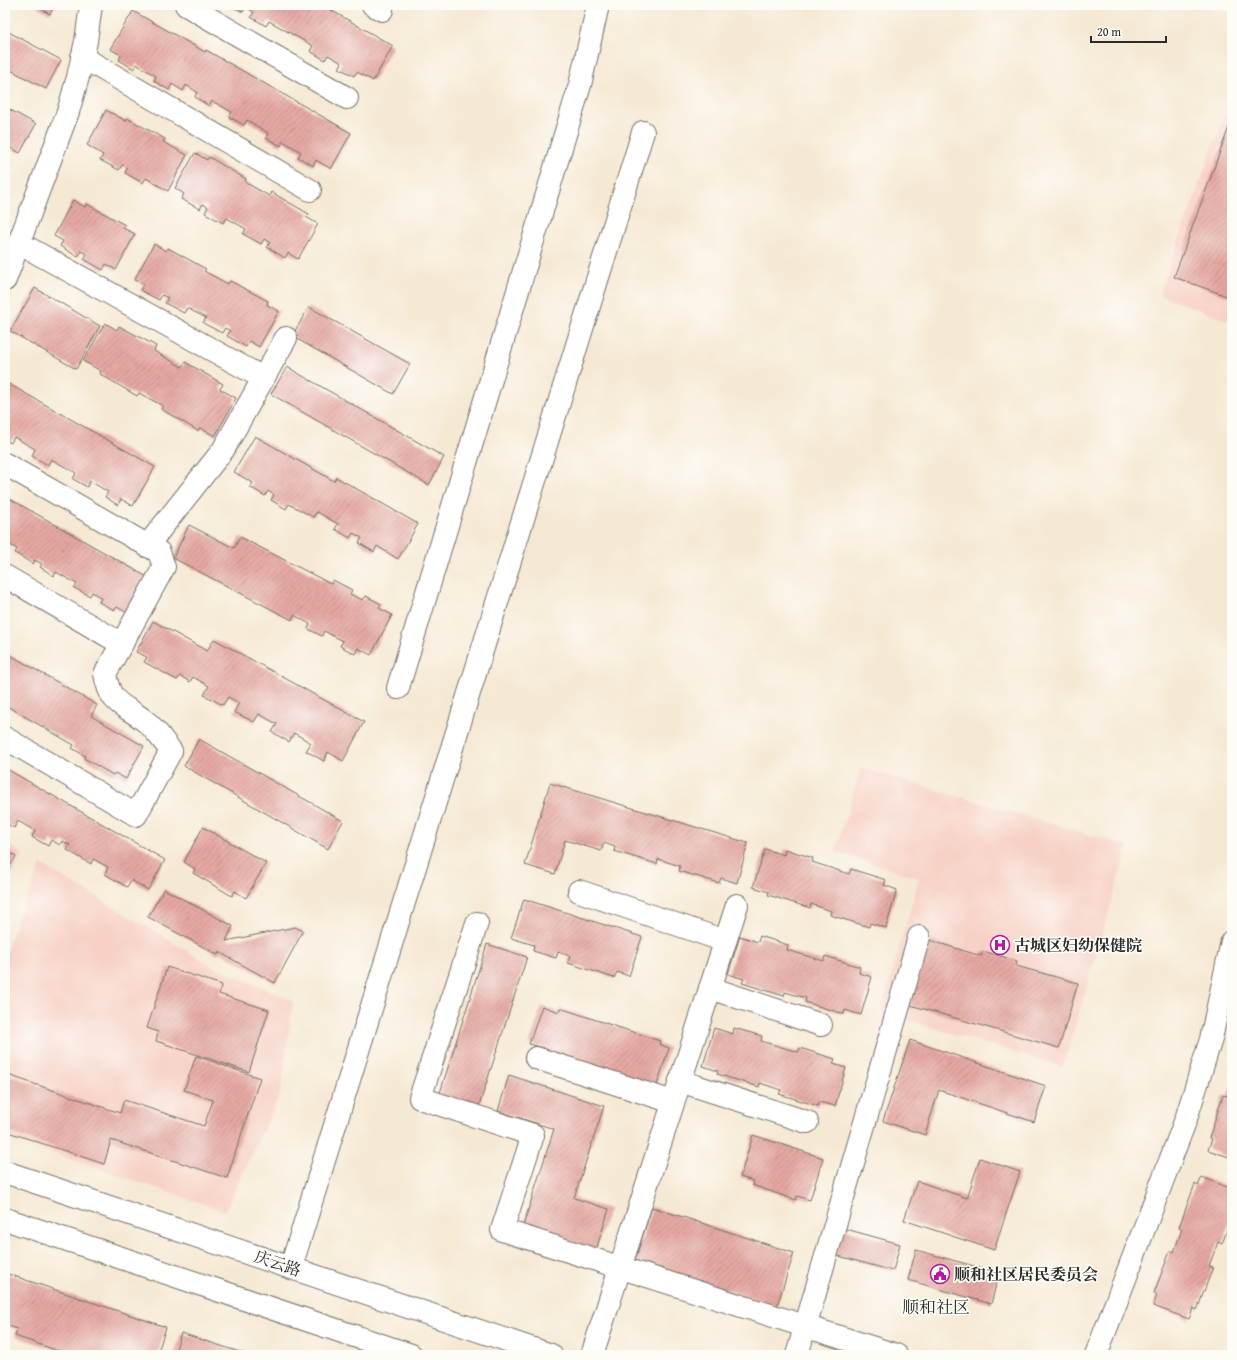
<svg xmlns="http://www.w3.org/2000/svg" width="1237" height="1360" font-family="'Gentium Book Plus','Noto Serif SC',serif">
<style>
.built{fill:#f7d1c6}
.building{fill:url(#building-hatch)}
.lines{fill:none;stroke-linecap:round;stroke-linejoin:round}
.minor-casing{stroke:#726e66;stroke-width:24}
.major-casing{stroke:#726e66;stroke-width:24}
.minor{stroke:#fff;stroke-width:22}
.major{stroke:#fff;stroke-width:22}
.labels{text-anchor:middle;stroke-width:3.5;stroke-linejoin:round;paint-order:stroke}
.poi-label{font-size:16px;font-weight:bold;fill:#2b2b2b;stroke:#fdfcf7;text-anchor:start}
.street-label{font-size:16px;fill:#2b2b2b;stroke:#fdfcf7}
.neighbourhood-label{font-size:17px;fill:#2b2b2b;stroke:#fdfcf7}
</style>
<defs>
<pattern id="building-hatch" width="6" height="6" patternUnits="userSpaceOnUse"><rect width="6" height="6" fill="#e6a8a2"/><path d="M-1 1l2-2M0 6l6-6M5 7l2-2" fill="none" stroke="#bb8984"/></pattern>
</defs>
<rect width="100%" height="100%" fill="#fdfcf7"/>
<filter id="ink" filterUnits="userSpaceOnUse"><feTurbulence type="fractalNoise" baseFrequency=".025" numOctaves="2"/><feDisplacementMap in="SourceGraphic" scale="8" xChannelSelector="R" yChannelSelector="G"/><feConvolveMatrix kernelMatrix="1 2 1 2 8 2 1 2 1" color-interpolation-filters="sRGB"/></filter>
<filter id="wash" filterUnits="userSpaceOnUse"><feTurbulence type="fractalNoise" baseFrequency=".012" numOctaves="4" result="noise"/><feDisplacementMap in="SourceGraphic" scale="16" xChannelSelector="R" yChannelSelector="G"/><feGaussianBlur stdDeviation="0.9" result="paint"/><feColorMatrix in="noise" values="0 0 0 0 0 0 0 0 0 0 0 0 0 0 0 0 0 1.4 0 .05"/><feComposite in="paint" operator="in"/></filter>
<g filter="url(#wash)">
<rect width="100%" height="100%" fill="#f6e9d4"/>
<g class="built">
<path d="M1232,95V322L1159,295Z"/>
<path d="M861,768L1128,846L1063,1067L881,1012L919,878L835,852Z"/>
<path d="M5,843L23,854L5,885Z"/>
<path d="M41,864L212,966L293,1001L280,1095L225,1211L5,1137V957L17,921Z"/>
</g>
<g id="blocks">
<g class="building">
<path d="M34,5H55L50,14Z"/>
<path d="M229,5H322L393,46L373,81L357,72L354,76L339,68L342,63L328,55L325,60L310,51L313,46L269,21L266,26L251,17L254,12L245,7L243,12Z"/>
<path d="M133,11L205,52L206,50L351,133L331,169L316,160L313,166L298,157L301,152L283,141L281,146L266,138L268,133L247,120L244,125L229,117L232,112L212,101L209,106L195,97L197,92L186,85L183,91L172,84L169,90L154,81L156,76L136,64L134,69L119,60L121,55L110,49Z"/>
<path d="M5,30L61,60L46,89L5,67Z"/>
<path d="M5,107L36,124L20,153L5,145Z"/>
<path d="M106,110L126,121L127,118L165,139L163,142L187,155L168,191L146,178L143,183L125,173L127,168L122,165L119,170L100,160L103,155L87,145Z"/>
<path d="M1232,119V298L1174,277Z"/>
<path d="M195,153L207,160L209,157L246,179L245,182L269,196L271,192L309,214L306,217L318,224L298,259L288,253L285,258L267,247L270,242L264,239L261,244L243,234L246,229L227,218L223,223L205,213L208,207L203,204L200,209L181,199L184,194L175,188Z"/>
<path d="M73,200L85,207L87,204L125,225L123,228L135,234L116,270L106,264L103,270L84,259L87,254L81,251L78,257L60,246L63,241L54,236Z"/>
<path d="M154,244L166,251L168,248L206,269L204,271L228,284L230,281L268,301L267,305L279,311L259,347L249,341L246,347L227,336L230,331L225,328L222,333L203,323L206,318L187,308L184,313L165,303L168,298L162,295L159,300L140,290L144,284L134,280Z"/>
<path d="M35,288L100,326L76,369L10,331Z"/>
<path d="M309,307L410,364L393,394L292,336Z"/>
<path d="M105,323L117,330L119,326L156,346L154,351L182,367L185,362L223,384L220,389L236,398L215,436L200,428L198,431L161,409L163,406L139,393L137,396L100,374L101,371L83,361Z"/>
<path d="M287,367L444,457L429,485L271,394Z"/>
<path d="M9,384L155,467L133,506L121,499L118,505L105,497L108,492L90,481L87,487L73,479L76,473L51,459L48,465L32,456L35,449L14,437L11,443L5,440V391Z"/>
<path d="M255,436L334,481L336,477L418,524L398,559L377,546L374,552L359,543L362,538L353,533L350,538L335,529L338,524L317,512L313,517L289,504L286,509L271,500L274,495L268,491L265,496L250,487L253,483L234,472Z"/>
<path d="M5,496L149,578L129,614L117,607L114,610L99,602L101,598L92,592L90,596L74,588L77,584L56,572L54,576L40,567L42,564L35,560L33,564L15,553L17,549L5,542Z"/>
<path d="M189,525L234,548L240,537L331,584L333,580L352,590L350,594L363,600L366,596L381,604L379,608L392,615L371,655L358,648L355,654L340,646L343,641L324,631L322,636L308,629L310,624L294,615L292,620L173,558Z"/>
<path d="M153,621L207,651L214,639L364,722L343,761L328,752L324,761L306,751L311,743L294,733L289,742L272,732L277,724L259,714L254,722L234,712L239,703L228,697L223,705L204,695L209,686L193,677L190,682L180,676L177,680L144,662L147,657L136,652Z"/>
<path d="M5,652L97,705L91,716L144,746L126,779L115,773L113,775L84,758L85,756L72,748L74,745L5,705Z"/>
<path d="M199,739L343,821L328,849L184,766Z"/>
<path d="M5,768L165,860L148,890L131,880L127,887L105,874L108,867L93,859L91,864L67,850L70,845L62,841L60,845L51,840L48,846L32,837L35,831L18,821L14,828L5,823Z"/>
<path d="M550,783L748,843L737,883L721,878L719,883L679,871L680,866L658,859L657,864L614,851L615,847L604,843L601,851L565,840L555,874L525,865Z"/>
<path d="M203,827L266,863L246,898L235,891L232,896L193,873L195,869L184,862Z"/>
<path d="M765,849L784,855L785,849L813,858L812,862L849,874L851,869L886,880L884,885L897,890L886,928L870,923L869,927L830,915L831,911L811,904L810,908L768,895L769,892L753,887Z"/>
<path d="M5,850L16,856L5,875Z"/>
<path d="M164,889L233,926L226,941L295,927L303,931L275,983L219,952L218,955L148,917Z"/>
<path d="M524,899L642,937L629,976L617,972L614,978L568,963L570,956L558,952L556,958L533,951L534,945L511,938Z"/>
<path d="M740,936L758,942L760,936L788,945L787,950L824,961L825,956L860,967L859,973L872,977L861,1015L845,1010L844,1014L805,1002L806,998L785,992L784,996L742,983L744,979L728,974Z"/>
<path d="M929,940L981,956L983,951L1017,961L1016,966L1078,983L1059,1048L910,1005Z"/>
<path d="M487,944L527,957L478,1109L439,1096Z"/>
<path d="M167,967L222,985L219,994L269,1010L249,1072L156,1041L158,1032L147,1028Z"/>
<path d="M542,1006L559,1012L560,1008L660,1041L659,1044L669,1048L657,1085L645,1081L644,1085L605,1072L606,1069L586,1062L584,1066L543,1052L544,1048L529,1044Z"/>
<path d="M714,1028L733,1034L734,1028L762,1036L761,1041L798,1052L800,1048L835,1059L833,1064L846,1068L835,1106L819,1102L818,1106L779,1094L781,1090L760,1083L759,1087L717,1074L718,1071L703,1066Z"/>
<path d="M910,1040L1046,1086L1034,1122L939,1090L925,1135L883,1121Z"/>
<path d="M196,1056L260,1078L227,1178L111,1140L104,1164L5,1131V1074L120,1113L124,1100L204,1126L213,1100L184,1090Z"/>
<path d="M509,1075L604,1106L574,1198L609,1209L596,1250L523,1226L554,1129L498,1111Z"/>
<path d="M1232,1082V1158L1208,1150L1212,1139L1209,1138L1223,1095L1227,1096Z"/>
<path d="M753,1135L823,1158L810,1200L797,1196L796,1200L752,1185L753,1181L740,1177Z"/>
<path d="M980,1158L1020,1172L994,1250L904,1220L917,1181L967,1198Z"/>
<path d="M1202,1177L1232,1189V1216L1222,1244L1218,1242L1209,1266L1213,1267L1197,1310L1193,1308L1189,1319L1153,1306L1157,1295L1154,1293L1170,1251L1174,1252L1182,1229L1179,1227L1195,1184L1198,1186Z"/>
<path d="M652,1207L794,1253L777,1306L635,1260Z"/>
<path d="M842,1228L900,1244L893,1271L835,1255Z"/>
<path d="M916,1250L999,1273L991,1304L908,1280Z"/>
<path d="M5,1273L166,1327L157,1355H70L15,1336L17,1329L5,1325Z"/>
<path d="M181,1333L249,1355H174Z"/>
</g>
</g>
</g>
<g filter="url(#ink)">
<use href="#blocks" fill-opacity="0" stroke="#726e66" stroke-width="1"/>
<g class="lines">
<g class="minor-casing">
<g id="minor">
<path d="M186,5L347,98"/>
<path d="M373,5L382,10"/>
<path d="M82,57L310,190"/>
<path d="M19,243L263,378"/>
<path d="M5,280L68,112L78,77L86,41L91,5"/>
<path d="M5,464L159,552L164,567L105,674C111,707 123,703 145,721C156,729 163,741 171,751L136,815L5,738"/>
<path d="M147,546L223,450L286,338"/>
<path d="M5,576L122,644"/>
<path d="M398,688L580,85L598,5"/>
<path d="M579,891L725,941"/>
<path d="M477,923L420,1098L533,1135L502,1230L896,1355"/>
<path d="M710,988L821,1025"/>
<path d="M536,1058L673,1102"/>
<path d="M680,1081L807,1122"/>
<path d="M291,1267L643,132"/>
<path d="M592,1355L737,905"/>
<path d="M797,1355L919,937"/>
<path d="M1096,1355L1186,1119L1211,1039L1232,941"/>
</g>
</g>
<g class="major-casing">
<g id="major">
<path d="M5,1172L551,1355"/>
<path d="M5,1219L411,1355"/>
</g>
</g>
<use href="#minor" class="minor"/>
<use href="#major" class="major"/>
</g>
</g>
<defs>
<g id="hospital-ring" transform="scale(1)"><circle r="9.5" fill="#fdfcf7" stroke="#b5179e" stroke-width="1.5"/><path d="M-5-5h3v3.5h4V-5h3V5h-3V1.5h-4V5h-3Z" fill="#b5179e"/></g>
<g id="civic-ring" transform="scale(1)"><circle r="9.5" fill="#fdfcf7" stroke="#b5179e" stroke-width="1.5"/><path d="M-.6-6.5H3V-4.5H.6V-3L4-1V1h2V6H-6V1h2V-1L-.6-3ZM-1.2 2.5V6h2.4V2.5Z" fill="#b5179e"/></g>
</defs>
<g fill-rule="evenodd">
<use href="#hospital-ring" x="1000" y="945"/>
<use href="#civic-ring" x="940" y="1274"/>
</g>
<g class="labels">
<g class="poi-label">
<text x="1014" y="951">古城区妇幼保健院</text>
<text x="954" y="1280">顺和社区居民委员会</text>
</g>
<g class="street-label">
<text transform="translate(278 1263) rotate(19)" y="6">庆云路</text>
</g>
<g class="neighbourhood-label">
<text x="936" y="1313">顺和社区</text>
</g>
</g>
<rect width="1237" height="1360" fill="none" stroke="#fdfcf7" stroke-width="20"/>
<path d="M1091 36v6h75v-6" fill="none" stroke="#2b2b2b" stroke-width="2"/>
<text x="1097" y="36" font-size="12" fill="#2b2b2b" stroke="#fdfcf7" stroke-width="3" paint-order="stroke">20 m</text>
</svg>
